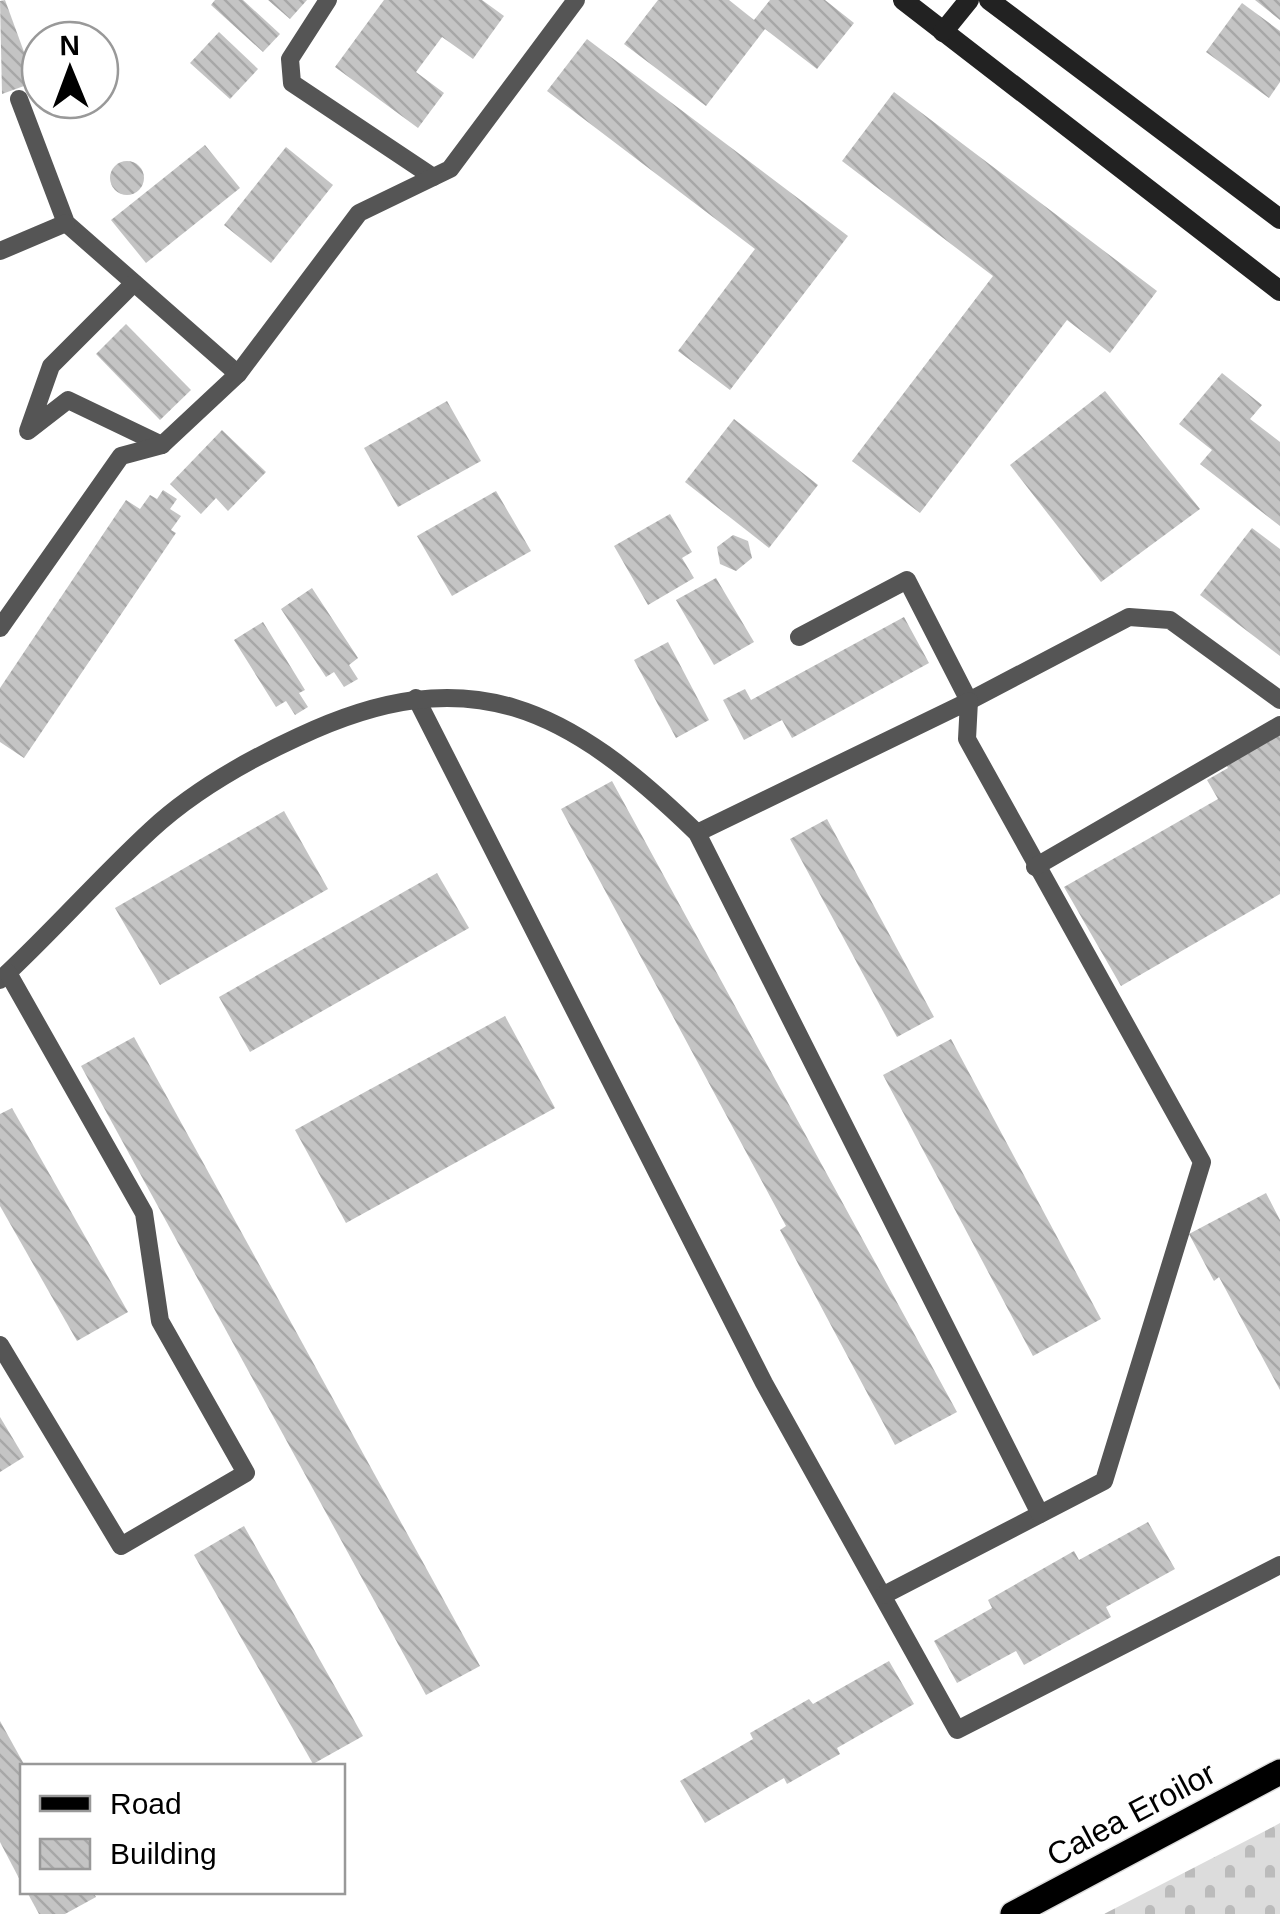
<svg xmlns="http://www.w3.org/2000/svg" width="1280" height="1914" font-family="Arial,sans-serif">
<style>
.cemetery{fill:url(#cemetery-stones)}
.building{fill:url(#building-back-hatch)}
.lines{fill:none;stroke-linecap:round;stroke-linejoin:round}
.primary-casing{stroke:#dbdbdb;stroke-width:28}
.service{stroke:#555;stroke-width:18}
.secondary{stroke:#222;stroke-width:20}
.primary{stroke:#000;stroke-width:25}
.labels{text-anchor:middle;stroke-width:9;stroke-linejoin:round;paint-order:stroke}
.street-label{font-size:32px;fill:#000;stroke:#fff}
</style>
<defs>
<pattern id="cemetery-stones" width="16" height="16" patternUnits="userSpaceOnUse" patternTransform="scale(2.5)"><rect width="16" height="16" fill="#dcdcdc"/><path d="M2 7V4a2 2 0 0 1 4 0v3zM10 15v-3a2 2 0 0 1 4 0v3z" fill="#bbb"/></pattern>
<pattern id="building-back-hatch" width="6" height="6" patternUnits="userSpaceOnUse" patternTransform="scale(2.5)"><rect width="6" height="6" fill="#c4c4c4"/><path d="M-1 5l2 2M0 0l6 6M5-1l2 2" fill="none" stroke="#a7a7a7"/></pattern>
</defs>
<rect width="100%" height="100%" fill="#fff"/>
<path class="cemetery" d="M1280,1823V1914H1104L1267,1830Z"/>
<g class="building">
<path d="M5,0L35,82L2,94L0,1Z"/>
<path d="M215,0H243L280,34L263,52L211,5Z"/>
<path d="M268,0H307L290,19Z"/>
<path d="M384,0H482L504,16L473,59L442,37L416,72L444,93L418,128L335,67Z"/>
<path d="M658,0H729L754,20L770,0H825L854,23L817,69L765,29L706,106L624,44Z"/>
<path d="M1255,0H1280V20Z"/>
<path d="M1242,3L1280,31V82L1269,98L1206,52Z"/>
<path d="M219,32L258,69L230,99L190,63Z"/>
<path d="M587,39L848,236L730,390L678,351L755,249L547,91Z"/>
<path d="M894,92L1157,291L1110,353L1067,320L920,513L852,461L993,276L842,161Z"/>
<path d="M205,145L240,188L146,263L111,220Z"/>
<path d="M286,147L333,185L271,263L224,225Z"/>
<circle cx="127" cy="178" r="17"/>
<path d="M126,324L191,390L160,420L96,354Z"/>
<path d="M1222,373L1262,405L1250,419L1280,442V526L1200,464L1212,450L1179,424Z"/>
<path d="M1105,391L1200,509L1101,582L1010,465Z"/>
<path d="M447,401L481,461L398,507L364,448Z"/>
<path d="M734,419L818,485L769,548L685,482Z"/>
<path d="M222,430L266,472L228,511L216,498L201,514L170,484Z"/>
<path d="M163,490L177,499L170,509L181,516L171,530L176,533L24,758L0,742V688L126,500L140,509L150,495L157,499Z"/>
<path d="M496,491L531,551L452,596L417,536Z"/>
<path d="M670,514L692,552L682,558L694,578L648,605L614,546Z"/>
<path d="M1252,528L1280,549V656L1200,595Z"/>
<path d="M733,535L748,541L752,558L736,571L720,564L717,547Z"/>
<path d="M716,578L754,642L714,665L676,600Z"/>
<path d="M312,588L358,658L349,665L358,679L344,687L334,672L326,677L281,609Z"/>
<path d="M904,617L929,663L792,738L782,720L744,740L723,700L745,689L751,700Z"/>
<path d="M263,622L305,690L299,693L308,707L295,715L286,701L276,707L234,640Z"/>
<path d="M668,642L709,720L676,738L634,660Z"/>
<path d="M1280,731V894L1121,986L1064,887L1218,799L1207,780L1228,768L1225,763Z"/>
<path d="M612,781L957,1412L895,1445L780,1230L786,1226L561,809Z"/>
<path d="M284,811L328,889L160,985L115,908Z"/>
<path d="M827,819L934,1017L897,1037L790,839Z"/>
<path d="M437,873L469,928L250,1052L219,997Z"/>
<path d="M505,1016L555,1108L346,1223L295,1130Z"/>
<path d="M134,1037L480,1666L426,1695L81,1066Z"/>
<path d="M951,1039L1101,1319L1033,1356L883,1075Z"/>
<path d="M12,1108L128,1312L77,1341L0,1206V1114Z"/>
<path d="M1266,1193L1280,1220V1390L1219,1277L1214,1281L1189,1234Z"/>
<path d="M0,1417L24,1457L0,1472Z"/>
<path d="M1148,1522L1175,1569L1106,1607L1111,1617L1024,1665L1016,1651L957,1683L934,1641L992,1608L988,1600L1074,1551L1079,1560Z"/>
<path d="M244,1526L363,1736L313,1764L194,1555Z"/>
<path d="M889,1661L914,1704L837,1748L840,1754L787,1784L784,1778L705,1823L680,1781L753,1739L750,1733L809,1699L813,1704Z"/>
<path d="M0,1721L25,1766L22,1884L0,1842Z"/>
<path d="M27,1892H93L96,1897L65,1914H39Z"/>
</g>
<g class="lines">
<g class="primary-casing">
<path id="primary" d="M1013,1914L1280,1772"/>
</g>
<g class="service">
<path d="M328,0L290,59L292,83L433,177"/>
<path d="M19,99L66,223L238,374"/>
<path d="M0,251L66,223"/>
<path d="M134,283L51,366L28,431L68,400L162,445"/>
<path d="M0,628L121,456L162,445L238,374L359,213L450,169L576,0"/>
<path d="M799,637L907,580L969,701L1129,617L1170,620L1280,700"/>
<path d="M416,698L764,1383L957,1730L1280,1565"/>
<path d="M697,833L969,701L967,739L1202,1162L1104,1481L884,1595"/>
<path d="M1035,867L1280,725"/>
<path d="M0,980C52,932 99,878 151,830C193,791 246,761 298,737C471,655 569,709 697,833L1040,1514"/>
<path d="M0,1345L121,1546L246,1473L160,1321L144,1213L8,973"/>
</g>
<g class="secondary">
<path d="M903,0L1280,291"/>
<path d="M989,0L1280,219"/>
<path d="M943,32L969,0"/>
</g>
<use href="#primary" class="primary"/>
</g>
<g class="labels">
<g class="street-label">
<text transform="translate(1131 1814) rotate(-28)" y="11">Calea Eroilor</text>
</g>
</g>
<rect x="20" y="1764" width="325" height="130" fill="#ffffff" stroke="#999999" stroke-width="2.5"/>
<rect x="40" y="1796" width="50" height="15" fill="#000000" stroke="#999999" stroke-width="2.5"/>
<text x="110" y="1814" font-size="30" fill="#000000">Road</text>
<rect x="40" y="1839" width="50" height="30" fill="url(#building-back-hatch)" stroke="#999999" stroke-width="2.5"/>
<text x="110" y="1864" font-size="30" fill="#000000">Building</text>
<g transform="translate(70 70) rotate(359)"><circle r="48" fill="#ffffff" stroke="#999999" stroke-width="2.5"/>
<path d="M0-8L18 38L0 25L-18 38Z" fill="#000000"/>
<text y="-15" font-size="28" font-weight="bold" text-anchor="middle" fill="#000000">N</text>
</g>
</svg>
